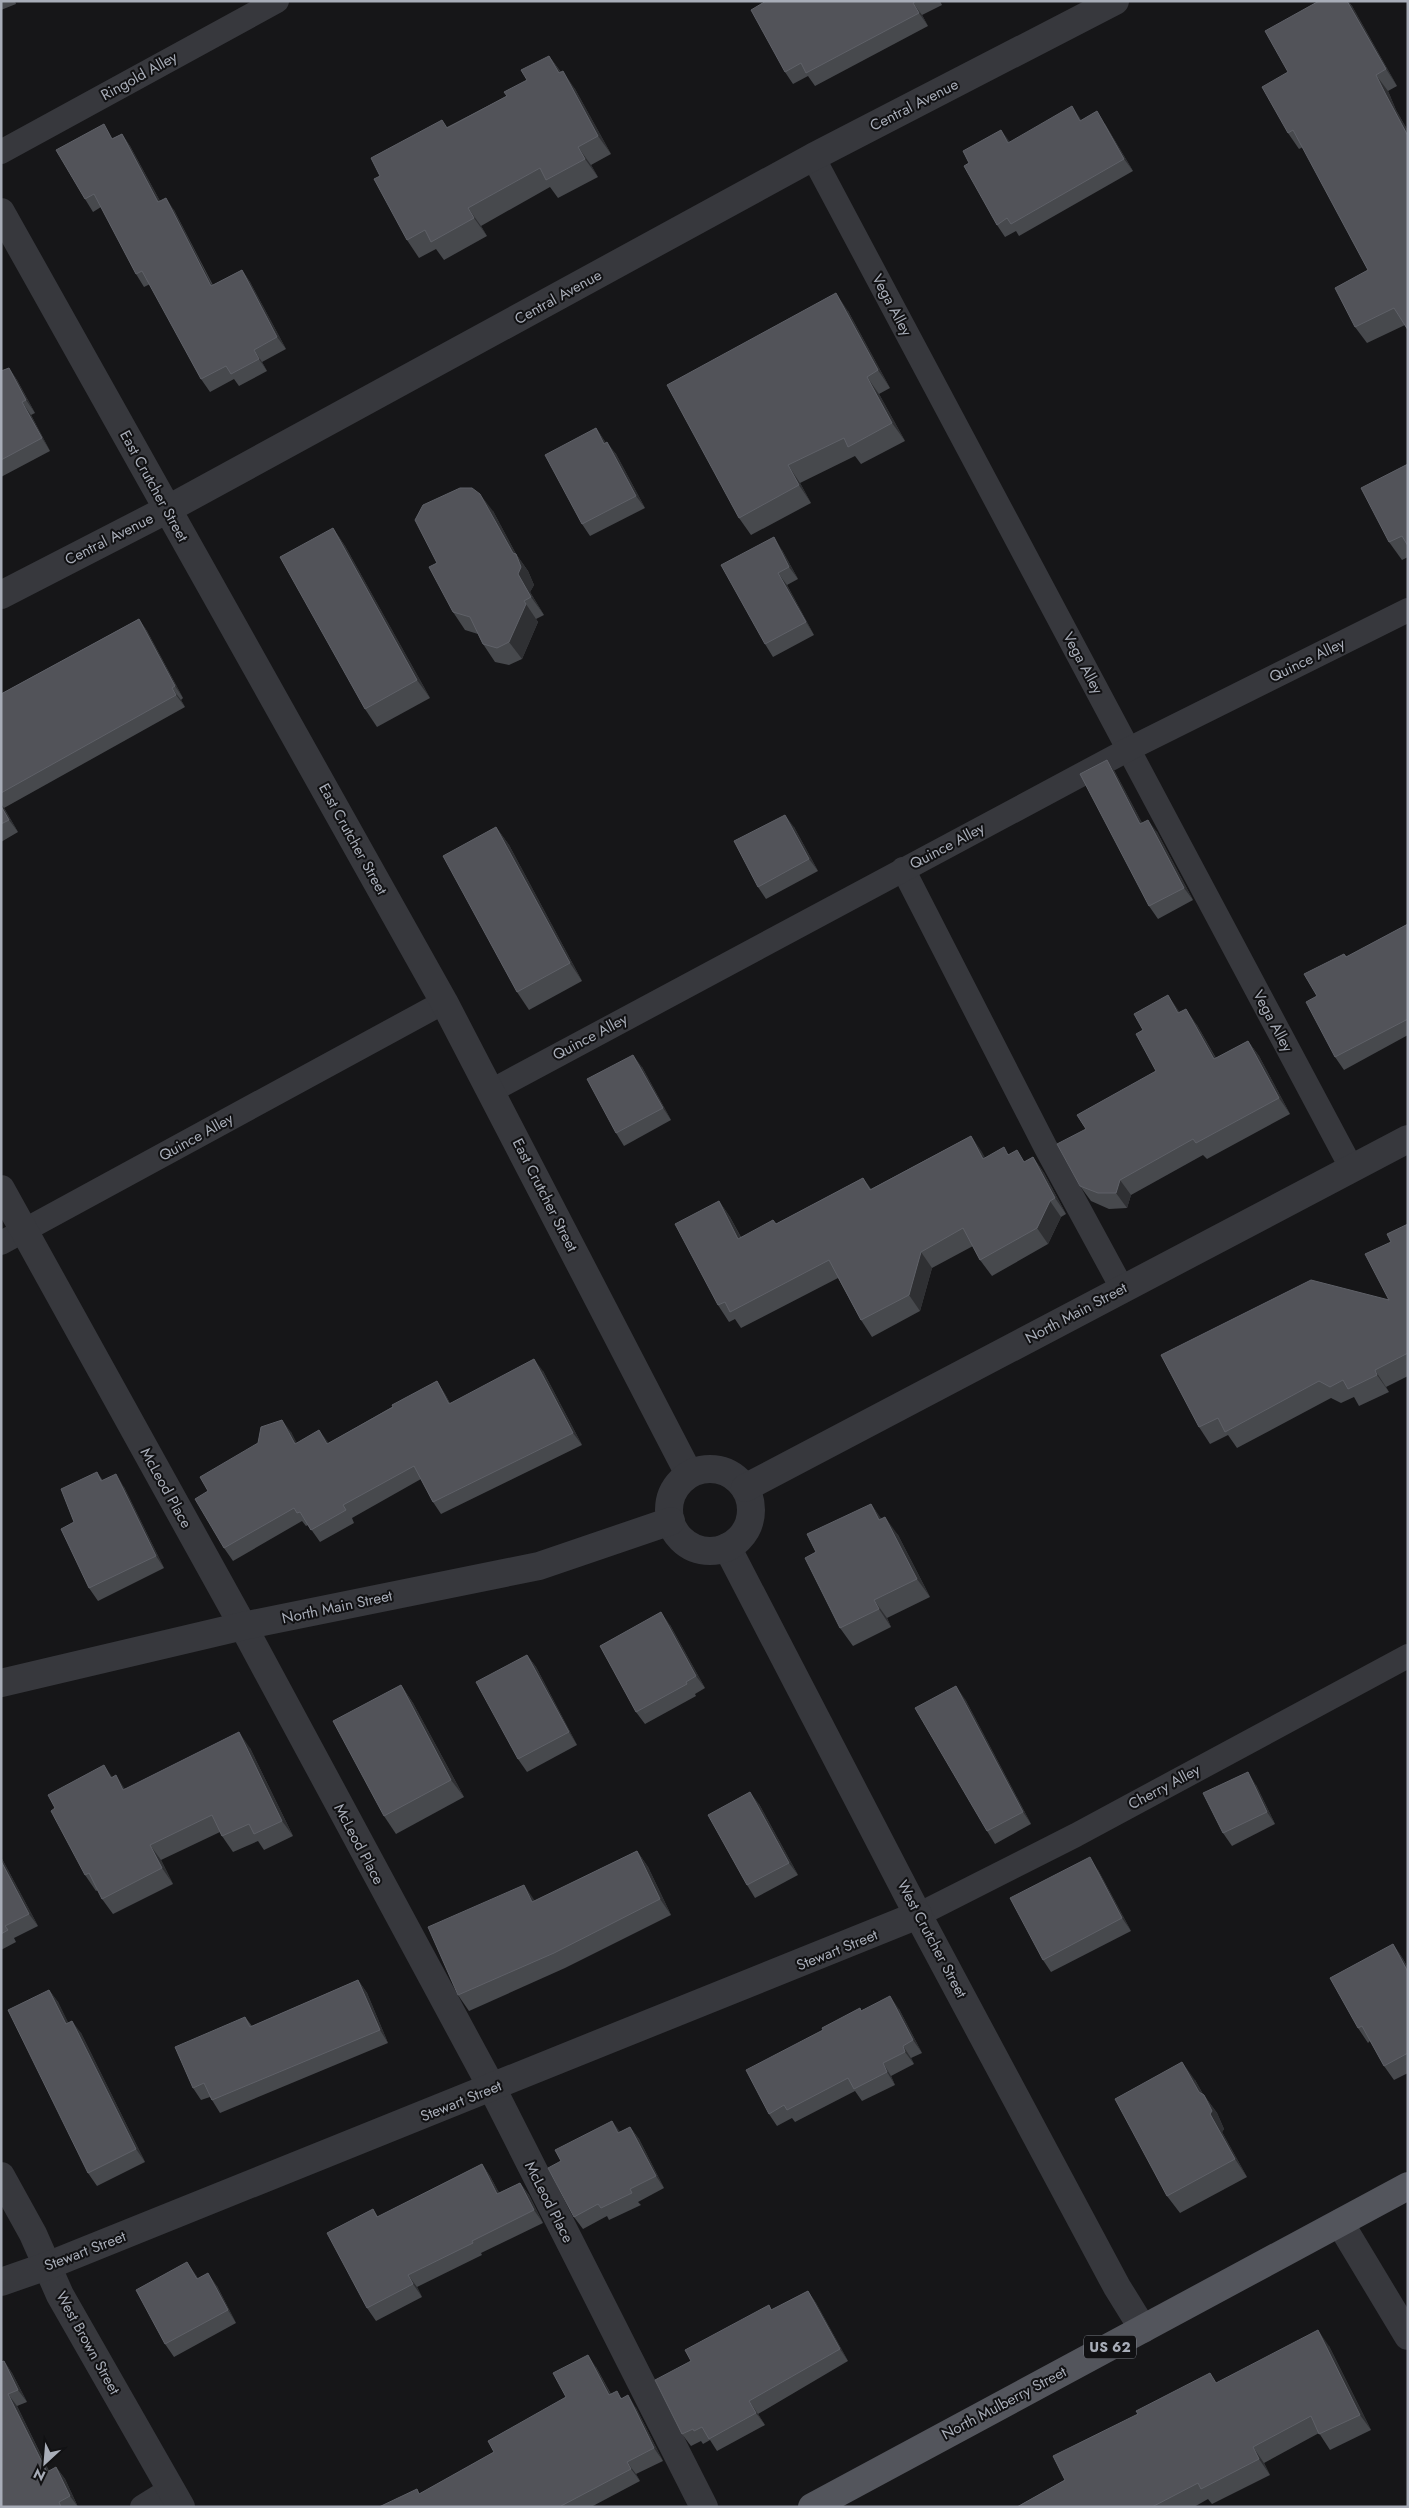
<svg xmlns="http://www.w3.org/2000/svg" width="1409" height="2508" font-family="Jost,sans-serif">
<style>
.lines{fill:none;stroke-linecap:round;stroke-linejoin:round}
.service{stroke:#37383d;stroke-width:24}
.minor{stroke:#37383d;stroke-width:28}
.tertiary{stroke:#37383d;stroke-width:28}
.primary{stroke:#53555c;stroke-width:28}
.wall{fill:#47494d}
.shaded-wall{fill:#2f3033}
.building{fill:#525359;stroke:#5f6168}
.labels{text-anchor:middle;stroke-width:4;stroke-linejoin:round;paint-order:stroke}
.shield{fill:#111113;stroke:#7b7e86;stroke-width:1}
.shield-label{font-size:14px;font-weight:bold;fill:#a8adb8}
.street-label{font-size:15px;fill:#a8adb8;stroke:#111113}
</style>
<rect width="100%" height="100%" fill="#161618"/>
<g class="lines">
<g class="service">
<path d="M1,152L277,1"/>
<path d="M813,157L1352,1169"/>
<path d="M903,869L1046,1148L1122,1288"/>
<path d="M491,1091L1129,749L1408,610"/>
<path d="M1,1243L444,1002"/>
<path d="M918,1915L1076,1835L1408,1656"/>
<path d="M142,2507L171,2489"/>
</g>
<g class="minor">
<path d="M1,212L444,1002L689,1474"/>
<path d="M1,595L168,509L813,157L1115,1"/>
<path d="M1,1189L243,1626L492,2088L704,2507"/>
<path d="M727,1547L918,1915L1117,2287L1143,2329"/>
<path d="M1,2176L33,2234L60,2295L181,2507"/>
<path d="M1340,2223L1408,2336"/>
<path d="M1,2282L47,2266L918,1915"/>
</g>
<g class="tertiary">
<circle cx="710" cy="1510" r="41"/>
<path d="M745,1488L1408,1139"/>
<path d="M1,1683L243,1626L539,1566L671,1521"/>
</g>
<path class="primary" d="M812,2507L1408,2186"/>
</g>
<g class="wall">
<path d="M1,1H15L16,4L1,10Z"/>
<path d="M766,1H940L942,5L922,15L928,26L815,86L808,76L793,84L785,72Z"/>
<path d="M1319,1H1348L1352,6L1397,86L1388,91L1396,110L1408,131V330L1405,325L1367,343L1355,327L1368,270L1303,147L1299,149L1288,133V72Z"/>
<path d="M549,56L561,72L575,89L611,154L591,165L598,177L558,198L550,187L481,226L487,236L444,260L436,249L419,258L407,240L380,176L447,127L507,96L527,80Z"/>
<path d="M1081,120L1105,124L1133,171L1019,236L1016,231L1005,237L997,225L969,163L1010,143Z"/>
<path d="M122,134L130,146L160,201L174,210L213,285L242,270L250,282L286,349L262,362L267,371L239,386L234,379L210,392L201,379L150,284L144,287L136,274L101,207L93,212L85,199L113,138Z"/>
<path d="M848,311L890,388L879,394L905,441L861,464L855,456L800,483L811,503L751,535L739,518Z"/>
<path d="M9,368L17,380L35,413L31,415L50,451L1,477V371Z"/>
<path d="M596,428L606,443L616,454L645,508L590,536L582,524Z"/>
<path d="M1408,464V557L1402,560L1389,542Z"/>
<path d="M493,511L516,554L528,571L534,585L530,592L544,615L536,619L538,622L522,659L509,665L495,662L483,644L478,634L465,630L453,612L437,563Z"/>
<path d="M333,528L345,546L430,698L377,727L365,709Z"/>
<path d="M782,550L798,579L787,585L814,635L773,657L765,644Z"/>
<path d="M139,619L147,631L183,698L181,700L185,707L4,808L18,832L1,842V694Z"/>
<path d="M1107,760L1115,772L1142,823L1157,832L1193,900L1158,919L1149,906Z"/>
<path d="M496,827L509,845L582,981L529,1010L517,992Z"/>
<path d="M794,827L818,871L766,899L758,887Z"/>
<path d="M1408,924V1035L1344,1070L1335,1057L1317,996L1344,954L1347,957Z"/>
<path d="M1180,1012L1197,1025L1216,1058L1248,1041L1259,1056L1290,1114L1207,1159L1203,1155L1131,1195L1127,1208L1109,1209L1091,1201L1080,1186L1086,1129L1156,1071Z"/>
<path d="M642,1067L671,1120L624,1146L616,1133Z"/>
<path d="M971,1136L985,1158L1009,1154L1025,1162L1033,1157L1044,1173L1066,1214L1061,1217L1048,1244L992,1276L980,1260L973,1246L932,1268L920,1311L872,1337L861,1320L838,1278L741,1328L735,1319L729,1322L718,1305L719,1201L730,1217L741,1237L776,1224L863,1178L871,1189Z"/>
<path d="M1408,1224V1376L1386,1387L1389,1392L1359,1406L1354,1397L1341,1403L1331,1398L1237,1448L1228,1435L1210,1444L1199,1427L1389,1300L1391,1242Z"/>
<path d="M543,1371L582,1445L441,1514L433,1502L421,1479L352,1518L354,1523L320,1542L308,1525L306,1526L302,1521L233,1561L224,1548L208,1491L291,1432L296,1443H329L437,1381L445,1394L450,1403Z"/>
<path d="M97,1472L103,1481L124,1487L164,1568L98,1601L89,1588L74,1522Z"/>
<path d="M871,1504L881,1519L898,1535L930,1597L887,1618L891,1627L853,1646L840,1628L816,1552Z"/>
<path d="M670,1625L705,1688L695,1694L696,1696L645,1724L636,1712Z"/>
<path d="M527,1655L536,1667L577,1745L527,1772L518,1759Z"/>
<path d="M401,1685L413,1703L464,1797L396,1834L384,1816Z"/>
<path d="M965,1699L1031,1824L995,1844L987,1831Z"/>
<path d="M250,1748L293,1836L264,1850L258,1841L233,1852L222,1836L220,1832L161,1860L173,1884L113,1914L102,1899L98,1890L96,1891L85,1875L112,1777L125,1789Z"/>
<path d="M1256,1785L1275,1824L1232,1846L1223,1833Z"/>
<path d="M759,1804L798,1875L755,1898L747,1885Z"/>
<path d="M637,1851L648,1867L671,1915L565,1968L469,2011L458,1995L535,1901Z"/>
<path d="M1,1857L38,1926L14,1938L16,1942L1,1950Z"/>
<path d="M1098,1870L1131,1931L1051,1972L1043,1960Z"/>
<path d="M1393,1944L1403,1959L1408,1968V2073L1394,2080L1384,2066L1370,2041L1368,2043L1358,2028Z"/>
<path d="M358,1980L367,1993L388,2043L220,2113L212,2100L210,2097L201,2100L193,2088L245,2017L252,2026Z"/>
<path d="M49,1990L58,2002L68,2023L81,2033L145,2162L97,2186L88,2173Z"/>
<path d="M899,2009L922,2053L911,2058L914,2064L891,2076L895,2085L862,2101L855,2091L795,2122L792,2118L777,2126L769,2114L861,2011Z"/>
<path d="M1195,2080L1203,2094L1217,2113L1224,2129L1222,2132L1247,2177L1180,2213L1167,2196Z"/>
<path d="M630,2127L639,2139L664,2188L638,2202L641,2205L609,2220L607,2216L583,2229L574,2217L620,2132Z"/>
<path d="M482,2164L490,2176L499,2193L520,2183L529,2195L543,2223L481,2253L482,2255L417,2287L422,2297L376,2321L367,2308L373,2209L378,2217Z"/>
<path d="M196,2275L198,2279L217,2286L236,2323L174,2357L165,2344Z"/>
<path d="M808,2291L816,2303L848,2361L758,2414L765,2425L717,2451L710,2440L703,2444L701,2441L691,2446L682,2434L691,2361L769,2305L772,2310Z"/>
<path d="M1329,2346L1371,2430L1330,2450L1319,2433L1264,2463L1270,2475L1212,2504L1208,2499L1194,2507H1017L1065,2480L1138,2414L1217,2383Z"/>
<path d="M4,2361L12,2373L27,2402L17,2406L49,2471L56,2467L65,2479L78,2507H1Z"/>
<path d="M596,2367L611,2394L622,2398L636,2408L663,2461L636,2474L640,2481L591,2507H379L420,2494L494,2452L566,2397Z"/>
</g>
<g class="shaded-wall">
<path d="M1347,1H1348L1352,6L1397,86L1386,69Z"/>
<path d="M913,3L922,15L928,26L919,13Z"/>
<path d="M549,56L562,74L559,73Z"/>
<path d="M563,71L575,89L611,154L598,136Z"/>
<path d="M1376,75L1388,91L1396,110L1408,131V136L1385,93Z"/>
<path d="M1072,106L1080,118L1088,133L1080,121Z"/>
<path d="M1097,111L1105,124L1133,171L1124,159Z"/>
<path d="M1001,130L1010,142L1008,143Z"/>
<path d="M122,134L130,146L167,214L158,202Z"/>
<path d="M578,147L591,165L598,177L585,159Z"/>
<path d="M166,198L174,210L219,299L211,286Z"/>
<path d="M468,208L481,226L487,236L474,218Z"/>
<path d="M242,270L250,282L286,349L277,337Z"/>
<path d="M836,293L848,311L890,388L878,370Z"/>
<path d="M254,350L262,362L267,371L259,359Z"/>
<path d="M9,368L17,380L35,413L26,400Z"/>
<path d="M867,377L879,394L905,441L892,423Z"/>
<path d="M22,402L31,415L50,451L42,438Z"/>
<path d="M596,428L604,440L613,456L604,444Z"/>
<path d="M607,442L616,454L645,508L636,496Z"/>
<path d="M788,465L800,483L811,503L799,485Z"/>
<path d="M480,494L493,511L516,554L528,571L534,585L530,592L544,615L531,597L518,574L513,553Z"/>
<path d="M333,528L345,546L430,698L417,680Z"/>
<path d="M774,537L782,550L798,579L789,567Z"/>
<path d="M778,573L787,585L814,635L806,622Z"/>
<path d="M524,601L538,622L522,659L509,642Z"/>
<path d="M139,619L147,631L183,698L175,686Z"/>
<path d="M172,688L181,700L185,707L176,695Z"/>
<path d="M1107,760L1115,772L1149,836L1140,824Z"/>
<path d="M1,804L4,808L18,832L9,820L1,806Z"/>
<path d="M785,815L794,827L818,871L809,859Z"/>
<path d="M1148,820L1157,832L1193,900L1184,888Z"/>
<path d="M496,827L509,845L582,981L570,963Z"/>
<path d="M1168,995L1179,1011L1189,1029L1178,1013Z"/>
<path d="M1186,1009L1197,1025L1225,1075L1214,1059Z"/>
<path d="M1248,1041L1259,1056L1290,1114L1279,1098Z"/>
<path d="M633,1055L642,1067L671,1120L663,1108Z"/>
<path d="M971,1136L982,1152L994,1175L983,1159Z"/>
<path d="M1033,1157L1044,1173L1066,1214L1055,1198Z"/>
<path d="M1120,1180L1131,1195L1127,1208L1116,1193Z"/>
<path d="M719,1201L730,1217L750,1255L738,1239Z"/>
<path d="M1050,1201L1061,1217L1048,1244L1037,1228Z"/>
<path d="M921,1252L932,1268L920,1311L909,1295Z"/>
<path d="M534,1359L543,1371L582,1445L573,1433Z"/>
<path d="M1375,1370L1386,1387L1389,1392L1377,1375Z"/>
<path d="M437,1381L445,1394L457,1417L449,1404Z"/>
<path d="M282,1420L291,1432L304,1456L295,1444Z"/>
<path d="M319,1430L328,1442L335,1456L327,1444Z"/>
<path d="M116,1474L124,1487L164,1568L156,1556Z"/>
<path d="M871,1504L883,1521L879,1520Z"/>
<path d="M885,1517L898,1535L930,1597L917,1579Z"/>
<path d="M874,1600L887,1618L891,1627L879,1609Z"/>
<path d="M661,1612L670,1625L705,1688L696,1676Z"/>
<path d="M527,1655L536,1667L577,1745L569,1732Z"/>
<path d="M401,1685L413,1703L464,1797L451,1780Z"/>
<path d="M956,1686L965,1699L1031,1824L1023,1812Z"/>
<path d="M239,1732L250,1748L293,1836L282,1821Z"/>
<path d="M104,1765L115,1781L111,1778Z"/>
<path d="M1248,1772L1256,1785L1275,1824L1267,1812Z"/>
<path d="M116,1775L126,1791L123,1790Z"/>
<path d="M750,1792L759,1804L798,1875L789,1863Z"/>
<path d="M150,1845L161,1860L173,1884L162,1868Z"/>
<path d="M637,1851L648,1867L671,1915L660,1899Z"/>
<path d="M1,1857L38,1926L29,1914L1,1861Z"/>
<path d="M1090,1857L1098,1870L1131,1931L1122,1918Z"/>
<path d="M524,1885L535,1901L543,1918L532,1902Z"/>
<path d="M1393,1944L1403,1959L1408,1968V1972Z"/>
<path d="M358,1980L367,1993L388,2043L380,2030Z"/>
<path d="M49,1990L58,2002L75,2036L66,2024Z"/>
<path d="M890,1996L899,2009L922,2053L913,2040Z"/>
<path d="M72,2021L81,2033L145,2162L136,2149Z"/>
<path d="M903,2046L911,2058L914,2064L905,2052Z"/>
<path d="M1182,2062L1195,2080L1210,2107L1204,2095L1217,2113L1224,2129L1222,2132L1247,2177L1235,2159Z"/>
<path d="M883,2063L891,2076L895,2085L887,2072Z"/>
<path d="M612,2121L621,2133H618Z"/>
<path d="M630,2127L639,2139L664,2188L656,2176Z"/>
<path d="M482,2164L490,2176L506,2206L497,2194Z"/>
<path d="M520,2183L529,2195L543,2223L534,2210Z"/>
<path d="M187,2262L196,2275L205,2292L197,2279Z"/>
<path d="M208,2273L217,2286L236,2323L228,2310Z"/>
<path d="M408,2275L417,2287L422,2297L413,2284Z"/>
<path d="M808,2291L816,2303L848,2361L840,2349Z"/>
<path d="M1318,2330L1329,2346L1371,2430L1360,2415Z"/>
<path d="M588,2355L596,2367L618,2408L609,2395Z"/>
<path d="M4,2361L12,2373L27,2402L18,2390Z"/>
<path d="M8,2394L17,2406L55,2484L47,2472Z"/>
<path d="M628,2395L636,2408L663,2461L654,2448Z"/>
<path d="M749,2401L758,2414L765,2425L756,2413Z"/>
<path d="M1253,2447L1264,2463L1270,2475L1259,2459Z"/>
<path d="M627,2462L636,2474L640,2481L631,2469Z"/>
<path d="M56,2467L65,2479L78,2507L70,2496Z"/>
</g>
<g class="building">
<path d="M766,1H916L913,3L919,13L806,73L801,63L785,72L751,10Z"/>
<path d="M1319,1H1347L1386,69L1376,75L1385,93L1408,136V330L1394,308L1355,327L1335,288L1368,270L1293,130L1288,133L1262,87L1288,72L1265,31Z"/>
<path d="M549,56L559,73L563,71L598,136L578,147L585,159L546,180L540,168L468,208L474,218L431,242L425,230L407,240L374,179L380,176L371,158L442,120L447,128L507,96L504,92L527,80L521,70Z"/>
<path d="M1072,106L1080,121L1097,111L1124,159L1011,224L1007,218L997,225L964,166L969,163L963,151L1001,130L1008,143Z"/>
<path d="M104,124L112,139L122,134L158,202L166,198L211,286L242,270L277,337L254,350L259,359L231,374L226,366L201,379L142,271L136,274L94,194L85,199L56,150Z"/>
<path d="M836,293L878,370L867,377L892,423L848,447L844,438L788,465L799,485L739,518L667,385Z"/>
<path d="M9,368L26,400L22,402L42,438L1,460V371Z"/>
<path d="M596,428L604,444L607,442L636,496L582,524L545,455Z"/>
<path d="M1408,464V546L1402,536L1389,542L1361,488Z"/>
<path d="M460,488H472L480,494L513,553L516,554L521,567L518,574L531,597L524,601L526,604L509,642L497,648L483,644L470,617L453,612L429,567L437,563L415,520L423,505Z"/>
<path d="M333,528L417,680L365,709L280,557Z"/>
<path d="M774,537L789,567L778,573L806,622L765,644L721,565Z"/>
<path d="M139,619L175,686L172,688L176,695L1,793V694Z"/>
<path d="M1107,760L1140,824L1148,820L1184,888L1149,906L1080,774Z"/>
<path d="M1,806L9,820L1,824Z"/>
<path d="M785,815L809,859L758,887L734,841Z"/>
<path d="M496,827L570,963L517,992L443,856Z"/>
<path d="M1408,924V1019L1335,1057L1306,1002L1317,996L1304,974L1344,954L1346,957Z"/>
<path d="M1168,995L1178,1013L1186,1009L1214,1059L1248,1041L1279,1098L1196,1143L1193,1139L1120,1180L1116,1193H1098L1080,1186L1057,1144L1086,1129L1077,1115L1156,1071L1136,1034L1143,1030L1134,1014Z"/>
<path d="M633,1055L663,1108L616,1133L587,1079Z"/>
<path d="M971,1136L983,1159L1004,1147L1008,1155L1017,1150L1024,1162L1033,1157L1055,1198L1050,1201L1037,1228L980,1260L963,1228L921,1252L909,1295L861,1320L829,1260L730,1312L725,1302L718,1305L675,1224L719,1201L738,1239L773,1220L776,1224L863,1178L870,1190Z"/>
<path d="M1408,1224V1353L1375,1370L1377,1375L1348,1389L1343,1380L1330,1387L1319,1381L1225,1432L1218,1418L1199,1427L1161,1355L1311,1280L1389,1300L1365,1254L1391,1242L1387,1234Z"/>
<path d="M534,1359L573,1433L433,1502L414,1466L343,1505L346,1510L311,1530L300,1512L297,1513L294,1508L224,1548L195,1499L208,1491L200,1477L258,1443L261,1427L282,1420L295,1444L319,1430L327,1444L393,1407L392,1405L437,1381L449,1404Z"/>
<path d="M97,1472L101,1481L116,1474L156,1556L89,1588L61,1529L74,1522L61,1489Z"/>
<path d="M871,1504L879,1520L885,1517L917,1579L874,1600L879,1609L840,1628L805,1558L816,1552L807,1534Z"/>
<path d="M661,1612L696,1676L686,1682L687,1684L636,1712L600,1646Z"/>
<path d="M527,1655L569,1732L518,1759L476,1682Z"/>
<path d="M401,1685L451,1780L384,1816L333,1721Z"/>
<path d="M956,1686L1023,1812L987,1831L915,1708Z"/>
<path d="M239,1732L282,1821L254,1834L249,1824L222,1836L212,1815L150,1845L162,1868L102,1899L89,1873L85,1875L51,1811L55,1808L48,1795L104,1765L111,1778L116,1775L123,1790Z"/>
<path d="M1248,1772L1267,1812L1223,1833L1203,1793Z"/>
<path d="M750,1792L789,1863L747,1885L708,1815Z"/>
<path d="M637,1851L660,1899L554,1953L458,1995L428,1927L524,1885L532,1902Z"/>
<path d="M1090,1857L1122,1918L1043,1960L1010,1898Z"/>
<path d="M1,1861L29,1914L5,1926L8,1930L1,1934Z"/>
<path d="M1393,1944L1408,1972V2053L1384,2066L1362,2026L1358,2028L1330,1978Z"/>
<path d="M358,1980L380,2030L212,2100L204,2083L193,2088L175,2047L245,2017L250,2027Z"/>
<path d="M49,1990L66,2024L72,2021L136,2149L88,2173L8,2010Z"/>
<path d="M890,1996L913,2040L903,2046L905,2052L883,2063L887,2072L854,2089L848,2078L787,2110L784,2105L769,2114L746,2070L823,2030L822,2028L860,2008L861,2011Z"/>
<path d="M1182,2062L1199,2092L1204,2095L1212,2111L1210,2114L1235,2159L1167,2196L1115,2099Z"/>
<path d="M612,2121L618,2133L630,2127L656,2176L630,2189L632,2193L601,2208L598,2204L574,2217L548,2168L561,2161L555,2150Z"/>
<path d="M482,2164L497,2194L520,2183L534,2210L472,2241L473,2243L408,2275L413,2284L367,2308L327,2233L373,2209L377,2217Z"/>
<path d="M187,2262L197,2279L208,2273L228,2310L165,2344L136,2290Z"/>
<path d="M808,2291L840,2349L749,2401L756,2413L709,2439L702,2427L694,2431L693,2429L682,2434L655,2380L691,2361L685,2350L769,2305L771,2310Z"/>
<path d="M1318,2330L1360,2415L1319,2434L1311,2416L1253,2447L1259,2459L1201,2489L1198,2483L1152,2507H1017L1065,2480L1053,2456L1138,2414L1136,2411L1210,2373L1216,2383Z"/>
<path d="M588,2355L609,2395L617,2391L621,2399L628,2395L654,2448L627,2462L631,2469L561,2506V2507H379L417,2489L419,2494L494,2452L488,2441L566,2397L553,2373Z"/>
<path d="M4,2361L18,2390L8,2394L47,2472L56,2467L70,2496L59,2502L61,2507H1V2362Z"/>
</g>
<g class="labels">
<rect class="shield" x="1084" y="2335.5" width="52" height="23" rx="4"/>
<g class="shield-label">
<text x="1110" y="2352">US 62</text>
</g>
<g class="street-label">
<text transform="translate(139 76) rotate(-29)" y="5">Ringold Alley</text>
<text transform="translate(914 105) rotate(-27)" y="5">Central Avenue</text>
<text transform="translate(558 297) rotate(-29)" y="5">Central Avenue</text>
<text transform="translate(892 305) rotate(62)" y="5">Vega Alley</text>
<text transform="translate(154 486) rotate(61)" y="5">East Crutcher Street</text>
<text transform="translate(109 539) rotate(-27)" y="5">Central Avenue</text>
<text transform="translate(1307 660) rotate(-26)" y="5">Quince Alley</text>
<text transform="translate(1083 663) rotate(62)" y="5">Vega Alley</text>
<text transform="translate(353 839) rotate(61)" y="5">East Crutcher Street</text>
<text transform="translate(947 846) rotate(-28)" y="5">Quince Alley</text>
<text transform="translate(1273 1021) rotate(62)" y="5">Vega Alley</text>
<text transform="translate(590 1037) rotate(-28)" y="5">Quince Alley</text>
<text transform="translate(196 1137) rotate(-29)" y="5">Quince Alley</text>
<text transform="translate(545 1195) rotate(63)" y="5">East Crutcher Street</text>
<text transform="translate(1076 1313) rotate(-28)" y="5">North Main Street</text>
<text transform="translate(166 1488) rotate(61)" y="5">McLeod Place</text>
<text transform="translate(337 1607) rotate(-12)" y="5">North Main Street</text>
<text transform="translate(1164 1787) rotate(-28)" y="5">Cherry Alley</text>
<text transform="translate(359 1844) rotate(62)" y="5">McLeod Place</text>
<text transform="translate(932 1939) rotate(62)" y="5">West Crutcher Street</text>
<text transform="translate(837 1950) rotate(-22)" y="5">Stewart Street</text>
<text transform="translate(461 2101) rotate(-22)" y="5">Stewart Street</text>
<text transform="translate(549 2202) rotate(63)" y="5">McLeod Place</text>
<text transform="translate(85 2251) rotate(-21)" y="5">Stewart Street</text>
<text transform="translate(88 2343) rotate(61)" y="5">West Brown Street</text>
<text transform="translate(1004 2403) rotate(-28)" y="5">North Mulberry Street</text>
</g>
</g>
<rect width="1409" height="2508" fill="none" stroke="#a8adb8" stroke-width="5"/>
<g transform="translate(45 2463) rotate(206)" stroke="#111113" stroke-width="4" paint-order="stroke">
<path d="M0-4L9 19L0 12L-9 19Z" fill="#a8adb8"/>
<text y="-8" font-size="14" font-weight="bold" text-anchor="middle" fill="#a8adb8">N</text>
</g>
</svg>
